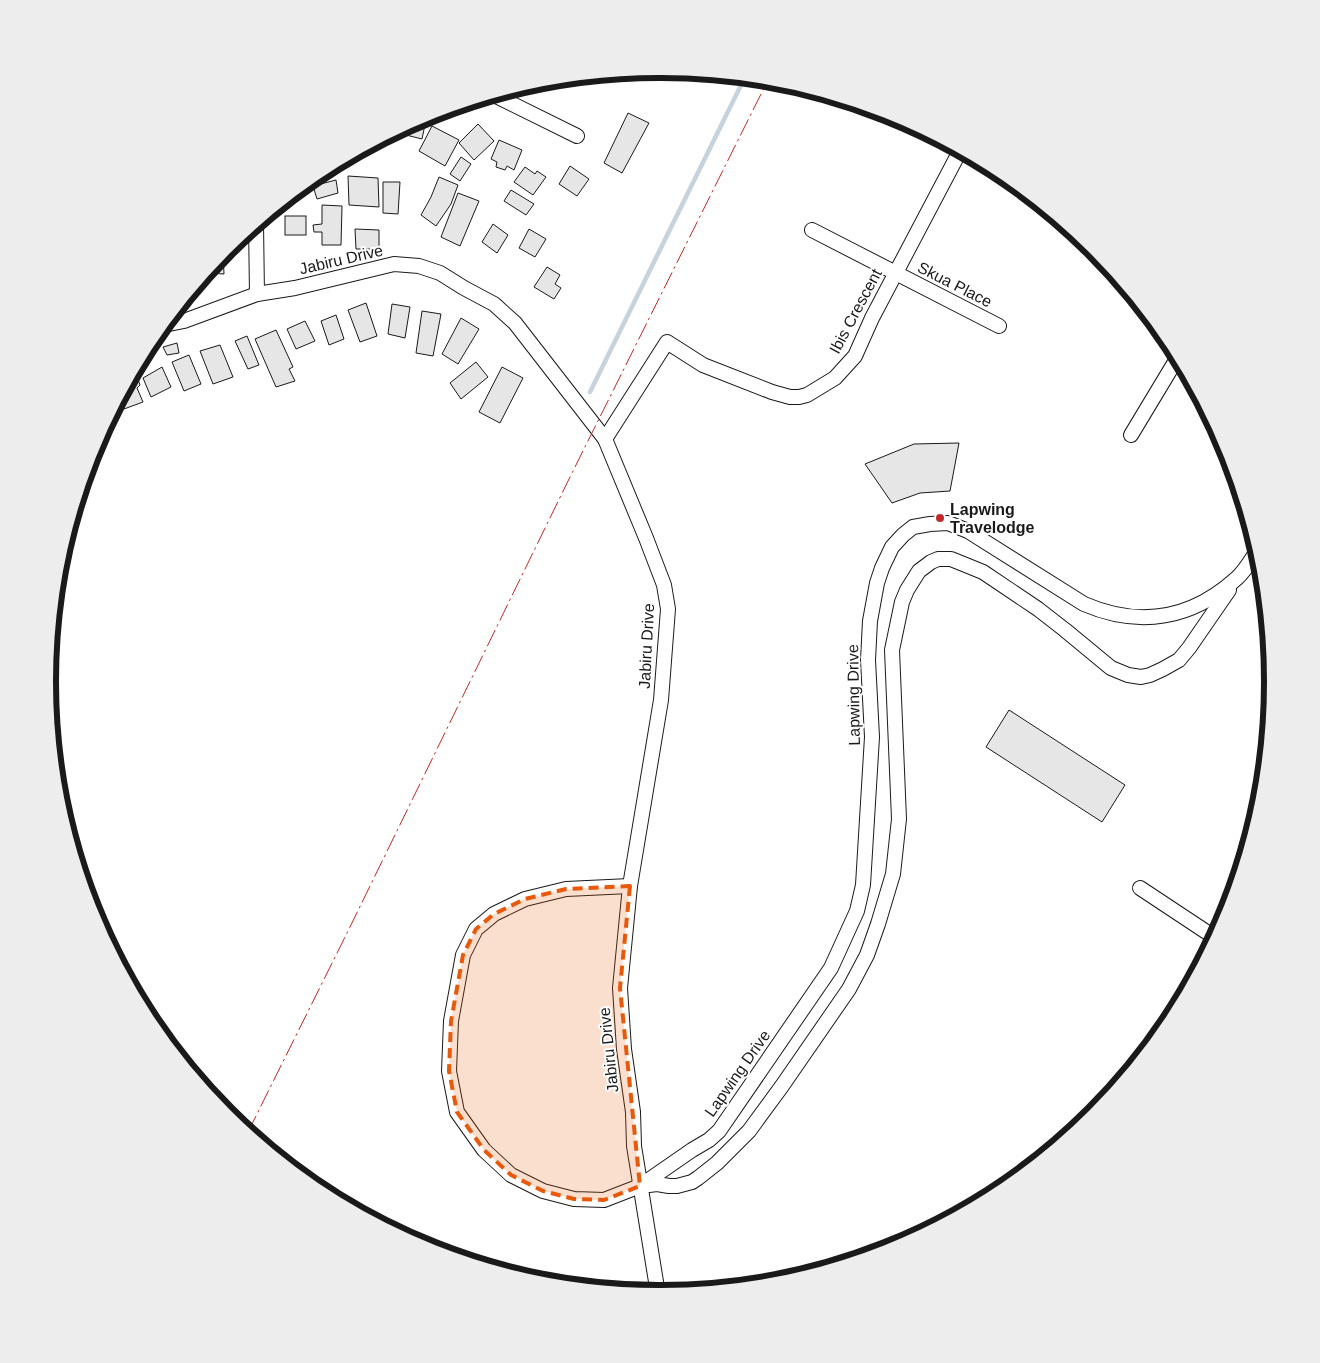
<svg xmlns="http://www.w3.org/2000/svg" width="1320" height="1363" font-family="Helvetica,sans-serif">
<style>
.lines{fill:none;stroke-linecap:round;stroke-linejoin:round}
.stream{stroke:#c6d2dc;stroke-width:4.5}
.building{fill:#e6e6e6;stroke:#1a1a1a}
.street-casing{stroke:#1a1a1a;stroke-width:16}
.street{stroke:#fff;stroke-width:14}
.power{stroke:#c62828;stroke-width:1;stroke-dasharray:18 4 2.5 4;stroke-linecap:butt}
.marked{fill:#e8590c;fill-opacity:0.2;stroke:#e8590c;stroke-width:4;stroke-dasharray:10 6;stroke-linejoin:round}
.poi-dot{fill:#c62828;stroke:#fff;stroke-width:2}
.labels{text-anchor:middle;stroke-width:4;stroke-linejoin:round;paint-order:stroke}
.street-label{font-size:16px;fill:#1a1a1a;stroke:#fff}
.poi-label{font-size:16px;font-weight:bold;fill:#1a1a1a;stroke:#fff;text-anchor:start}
.rim{fill:none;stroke:#1a1a1a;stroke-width:6}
</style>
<rect width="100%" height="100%" fill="#fff"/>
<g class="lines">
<path class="stream" d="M590,392L745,77"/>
</g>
<g class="building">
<path d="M628,113L649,123L622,173L604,163Z"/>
<path d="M427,115L422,139L402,134L404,127Z"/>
<path d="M478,124L494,141L474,160L459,143Z"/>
<path d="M432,126L459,140L445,166L419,151Z"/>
<path d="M499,140L522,150L514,170L507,166L505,170L496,167L497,162L491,159Z"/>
<path d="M461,157L471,164L460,181L450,174Z"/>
<path d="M570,166L589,179L577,196L559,184Z"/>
<path d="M525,167L535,174L537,171L546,177L533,195L514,182Z"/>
<path d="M348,176L378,178L379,207L349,205Z"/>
<path d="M439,177L458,185L451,204L436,226L421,215L431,197Z"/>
<path d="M336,180L338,193L317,199L313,186Z"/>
<path d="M383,182H400L398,214L383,213Z"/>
<path d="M511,190L534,204L526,215L504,201Z"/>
<path d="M458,193L479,201L460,246L441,237Z"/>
<path d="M322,205L342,206L341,245H322V232H314L313,225L322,224Z"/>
<rect x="285" y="216" width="21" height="19"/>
<path d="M493,224L508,235L497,253L482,242Z"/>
<path d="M355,229L379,230V249H356Z"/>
<path d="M529,229L546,239L535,257L519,248Z"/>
<path d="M223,253L224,274L210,273V269Z"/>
<path d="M547,267L560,275L555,284L561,288L554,299L534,287Z"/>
<path d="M366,303L377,336L360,342L348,310Z"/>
<path d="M392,304L410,307L405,338L388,334Z"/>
<path d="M422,311L441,314L433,356L416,353Z"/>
<path d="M336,315L344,339L329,345L321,321Z"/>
<path d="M461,318L479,329L458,364L442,354Z"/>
<path d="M305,321L315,341L296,349L287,329Z"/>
<path d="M276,330L293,367L289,369L295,381L276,387L255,339Z"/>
<path d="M247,336L259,365L248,369L235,341Z"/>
<path d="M177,343L179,353L167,355L163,347Z"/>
<path d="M220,345L233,377L213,384L200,351Z"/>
<path d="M189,355L201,384L184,391L172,362Z"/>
<path d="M476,362L488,377L461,399L450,383Z"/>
<path d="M162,367L171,387L151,397L143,378Z"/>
<path d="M502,367L523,378L500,423L479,412Z"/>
<path d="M135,371L140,385L137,388L143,402L124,409L120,399Z"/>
<path d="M959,443L950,491L920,493L892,503L865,464L914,444Z"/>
<path d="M1009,710L1125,785L1102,822L986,747Z"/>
</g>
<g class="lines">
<g class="street-casing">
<g id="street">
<path d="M494,95L577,136"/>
<path d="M256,224L257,294"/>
<path d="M812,230L999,326"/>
<path d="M164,325L184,321L257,294L295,288L394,264L419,266L440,273L464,288L494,304L515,323L605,439L646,538L664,585L668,609L661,700L630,886L620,988L624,1049L633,1112L634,1146L658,1294"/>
<path d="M1131,435L1178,357"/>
<path d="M605,439L667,342L703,365L772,392L790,397H799L807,395L835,378L855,356L872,318L960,151"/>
<path d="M630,886L566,889L525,899L494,914L476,929L463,955L451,1021L449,1071L457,1112L484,1150L511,1175L543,1191L574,1199L604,1200L640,1186L692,1150L709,1140L719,1131L831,968L857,911L863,885L872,737L868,660L870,621L877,583L882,568L892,547L903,535L913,527L930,524L948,523L968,531L1084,604C1140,628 1192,619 1237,578C1245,571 1251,560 1257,551"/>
<path d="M1140,888L1214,937"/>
<path d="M641,1186L657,1184L669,1186H677L692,1182L698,1178L717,1163L749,1131L782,1086L849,989L867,955L878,924L893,874L899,819L892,650L902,602L907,590L919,571L931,562L938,559H951L983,572L1038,609L1065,630L1111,668L1128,675L1141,677L1150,675L1163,669L1179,660L1189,648L1229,590"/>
</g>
</g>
<use href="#street" class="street"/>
<path class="power" d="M248,1132L349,929L570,477L768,80"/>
</g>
<path class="marked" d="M630,886L620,988L640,1186L604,1200L574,1199L543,1191L511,1175L484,1150L457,1112L449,1071L451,1021L463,955L476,929L494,914L525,899L566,889Z"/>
<circle class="poi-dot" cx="940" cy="518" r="5"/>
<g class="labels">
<g class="street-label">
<text transform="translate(341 259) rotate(-13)" y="6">Jabiru Drive</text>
<text transform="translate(955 284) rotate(27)" y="6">Skua Place</text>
<text transform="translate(855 311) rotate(-62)" y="6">Ibis Crescent</text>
<text transform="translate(646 646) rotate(-87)" y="6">Jabiru Drive</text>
<text transform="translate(853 695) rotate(-91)" y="6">Lapwing Drive</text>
<text transform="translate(608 1050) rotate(-96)" y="6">Jabiru Drive</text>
<text transform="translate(737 1073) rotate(-55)" y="6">Lapwing Drive</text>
</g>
<g class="poi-label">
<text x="950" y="515">Lapwing<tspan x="950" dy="18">Travelodge</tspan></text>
</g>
</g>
<path d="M0 0H1320V1363H0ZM659 78H661A603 603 0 0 1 1264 681V682A603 603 0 0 1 661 1285H659A603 603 0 0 1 56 682V681A603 603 0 0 1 659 78Z" fill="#ededed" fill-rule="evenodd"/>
<path class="rim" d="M659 78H661A603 603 0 0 1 1264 681V682A603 603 0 0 1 661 1285H659A603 603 0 0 1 56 682V681A603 603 0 0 1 659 78Z"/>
</svg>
